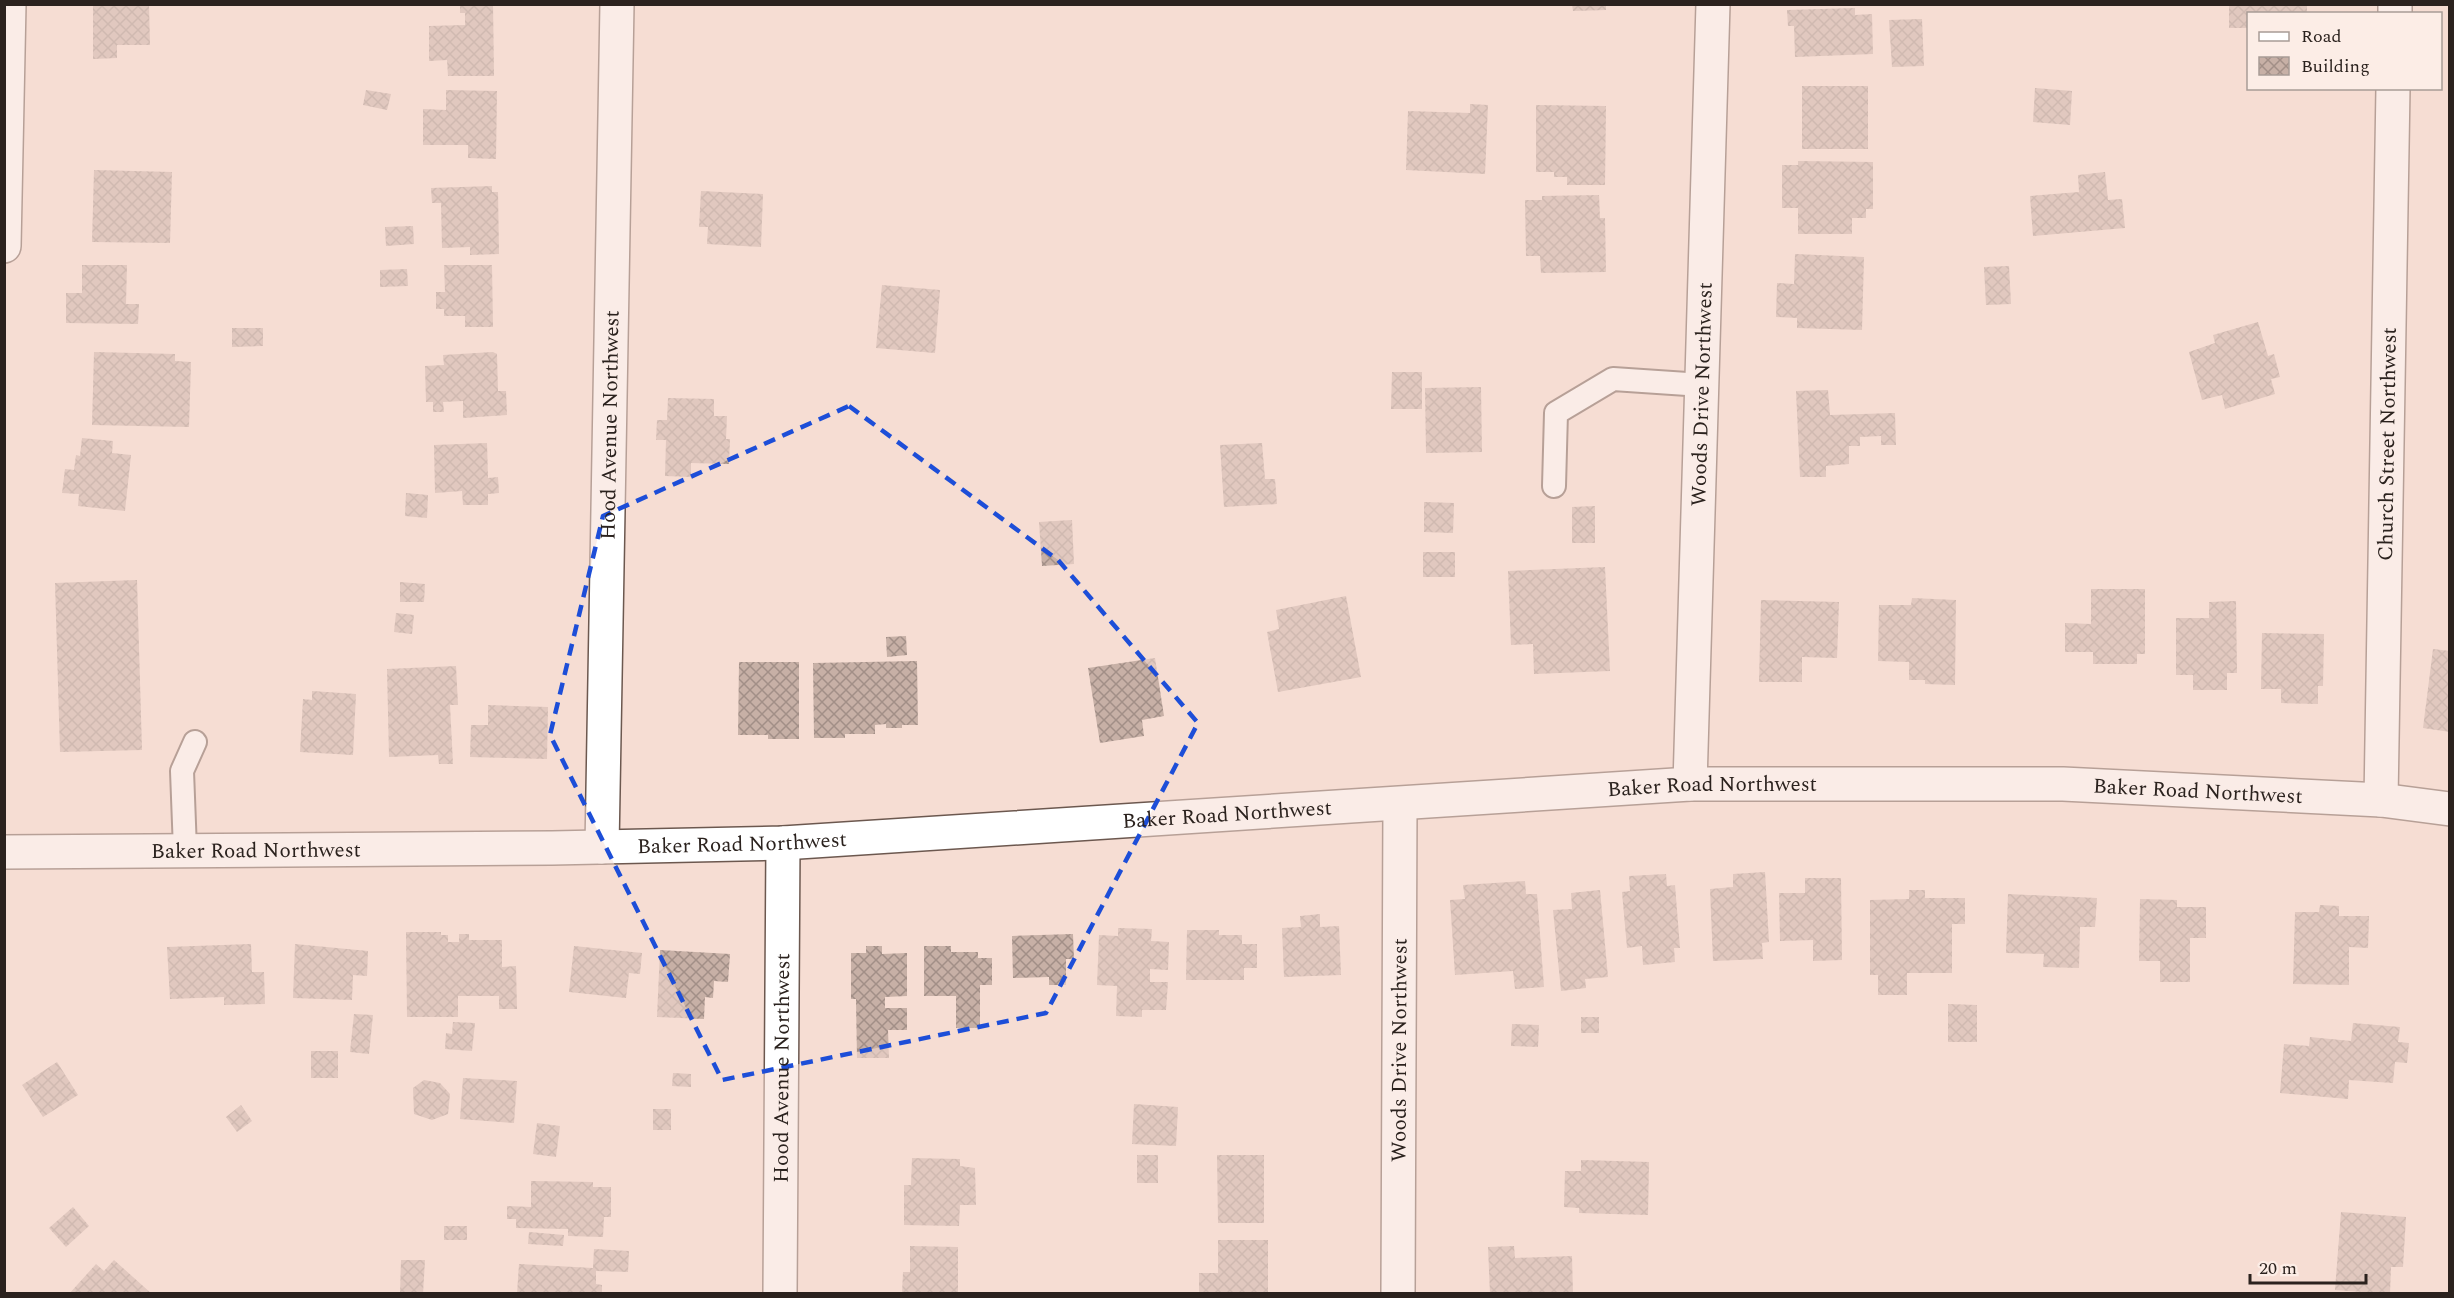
<svg xmlns="http://www.w3.org/2000/svg" width="2454" height="1298" font-family="Spectral,serif">
<style>
.building{fill:url(#building-cross-hatch)}
.lines{fill:none;stroke-linecap:round;stroke-linejoin:round}
.lane-casing{stroke:#6c584f;stroke-width:26}
.street-casing{stroke:#6c584f;stroke-width:36}
.secondary-casing{stroke:#6c584f;stroke-width:36}
.lane{stroke:#fff;stroke-width:22}
.street{stroke:#fff;stroke-width:33}
.secondary{stroke:#fff;stroke-width:33}
.marked{fill:none;stroke:#1d4ed8;stroke-width:4.5;stroke-dasharray:12 8;stroke-linejoin:round}
.labels{text-anchor:middle;stroke-width:4.5;stroke-linejoin:round;paint-order:stroke}
.street-label{font-size:21px;fill:#2b221e;stroke:#fcede6}
</style>
<defs>
<pattern id="building-cross-hatch" width="8" height="8" patternUnits="userSpaceOnUse" patternTransform="scale(1.5)"><rect width="8" height="8" fill="#c7b0a6"/><path d="M0 0l8 8M0 8l8-8" fill="none" stroke="#a28f87"/></pattern>
</defs>
<rect width="100%" height="100%" fill="#f6ddd3"/>
<g class="building">
<path d="M93,4H149L150,45H117V58L93,59Z"/>
<path d="M460,4H493L494,76H448L447,60L429,61V26L465,25V13H460Z"/>
<path d="M1572,4H1606V10L1573,11Z"/>
<path d="M2229,4H2307V14H2248V28H2229Z"/>
<path d="M1855,8V15L1872,14L1873,54L1795,57L1794,26H1788L1787,10Z"/>
<path d="M1922,19L1924,66L1892,67L1889,20Z"/>
<rect x="1802" y="86" width="66" height="63"/>
<path d="M2035,88L2072,91L2070,125L2033,122Z"/>
<path d="M366,90L391,94L387,110L363,105Z"/>
<path d="M446,90L497,91L496,159L468,158V145H423V109L446,110Z"/>
<path d="M1470,104L1488,105L1485,174L1406,170L1408,111L1470,113Z"/>
<path d="M1536,105L1606,106L1605,185H1567V177H1554V172H1536Z"/>
<path d="M1798,161L1873,162V209H1866V218H1852V234H1798V208H1782V165H1798Z"/>
<path d="M94,170L172,172L170,243L92,242Z"/>
<path d="M2105,172L2108,200L2122,199L2125,228L2033,236L2030,196L2079,192L2078,175Z"/>
<path d="M492,186V192H498L499,254L470,255V247L442,248L441,203H432L431,188Z"/>
<path d="M701,191L763,194L761,247L707,244L708,227H699Z"/>
<path d="M1599,195L1600,218H1605L1606,272L1541,273L1540,256H1526L1525,200H1542V196Z"/>
<path d="M413,226L414,244L386,246L385,227Z"/>
<path d="M1795,254L1864,257L1862,330L1797,328V318L1776,317L1777,283L1794,284Z"/>
<path d="M82,265H127L126,304H139L138,324L66,323V293H82Z"/>
<path d="M444,265H492L493,327H465V316H444V309H436V292H445Z"/>
<path d="M2009,266L2011,304L1986,305L1984,267Z"/>
<path d="M407,269L408,286L380,287V270Z"/>
<path d="M882,285L940,290L935,353L876,348Z"/>
<path d="M2258,322L2268,356L2274,354L2280,377L2271,379L2275,394L2225,409L2222,395L2202,400L2189,352L2215,343L2213,335Z"/>
<path d="M232,328H263V346L232,347Z"/>
<path d="M94,352L175,354V361L191,362L189,427L92,425Z"/>
<path d="M493,352L497,354L498,391H506L507,415L463,418V401L443,402L444,412H433V402H426L425,366L444,365L443,355Z"/>
<path d="M1392,372H1422V409H1391Z"/>
<path d="M1481,387L1482,452L1426,453L1425,388Z"/>
<path d="M1828,390L1830,415L1895,413L1896,445H1881V436L1860,437V446H1849V464L1826,466V477H1800L1796,391Z"/>
<path d="M668,398L714,399V416H727L726,439H730L729,464L691,463V477L665,476L666,440H656L657,420H667Z"/>
<path d="M82,438L113,441L112,453L131,455L125,511L78,506L79,494L62,493L65,469L74,470L76,455L80,456Z"/>
<path d="M487,443L488,478L498,477L499,493L488,494V505H463L462,491L435,493L434,445Z"/>
<path d="M1262,443L1265,479H1275L1277,504L1224,507L1220,445Z"/>
<path d="M406,493L428,495L427,518L405,516Z"/>
<path d="M1424,502L1454,503L1453,533L1424,532Z"/>
<path d="M1595,506V543H1572V507Z"/>
<path d="M1072,520L1074,564L1042,566L1039,522Z"/>
<rect x="1423" y="552" width="32" height="25"/>
<path d="M1605,567L1610,671L1534,674L1533,644L1511,645L1508,571Z"/>
<path d="M137,580L142,750L60,752L55,583Z"/>
<path d="M400,582L425,584L424,602H400Z"/>
<path d="M2091,589H2145V654H2137V664H2093V652H2065V623L2091,624Z"/>
<path d="M1346,596L1361,677L1278,692L1267,632L1279,629L1276,610Z"/>
<path d="M1912,598L1956,600L1955,685L1925,684V680H1909V662L1878,661L1879,605H1911Z"/>
<path d="M1761,600L1839,602L1837,658L1802,657V682H1759Z"/>
<path d="M2236,601L2237,673H2227V690H2193V675H2176V618H2209V602Z"/>
<path d="M396,613L414,615L412,634L394,632Z"/>
<path d="M2262,633L2324,634L2323,686H2318V704L2281,703V689H2261Z"/>
<path d="M906,636L907,655L887,657L886,637Z"/>
<path d="M2433,649L2450,651V732L2423,728Z"/>
<path d="M1155,658L1164,716L1142,720L1144,736L1100,743L1088,668Z"/>
<path d="M917,661L918,725H902V728H886V724L875,725V734H845V738H814L813,663Z"/>
<path d="M739,662H799V739H768V735H738Z"/>
<path d="M456,666L458,705H450L453,764H439L438,755L389,757L387,669Z"/>
<path d="M312,691L356,694L353,755L300,752L303,699L312,700Z"/>
<path d="M488,705L548,707L547,759L470,757L471,725H488Z"/>
<path d="M1765,872L1769,942L1762,943L1763,959L1713,961L1710,889L1733,887V874Z"/>
<path d="M1666,874L1667,886L1675,885L1680,948H1674L1675,962L1643,965L1642,946L1627,948L1622,892L1630,891L1629,876Z"/>
<path d="M1805,878H1841L1842,960L1813,961V940L1780,941L1779,893H1805Z"/>
<path d="M1525,881L1526,894H1537L1544,987L1515,989L1513,971L1455,975L1450,900L1465,899L1463,885Z"/>
<path d="M1600,890L1608,977L1585,979L1586,988L1561,991L1553,910L1572,909L1571,893Z"/>
<path d="M1909,890H1925V898H1965V924H1952V973H1907V995H1878V975H1870V900L1909,899Z"/>
<path d="M2008,894L2097,898L2095,927H2080L2079,968L2043,967L2044,954L2006,953Z"/>
<path d="M2140,899L2177,900V907H2206V938H2190V982H2160V961H2139Z"/>
<path d="M2320,905L2339,906V916H2369L2368,948L2349,947V985L2293,984L2295,912H2319Z"/>
<path d="M1320,914V927L1339,926L1341,975L1284,977L1282,928L1301,927L1300,916Z"/>
<path d="M1118,928L1152,929L1151,941L1169,942L1168,970L1150,969V982H1168L1166,1010H1142V1017L1116,1016L1117,986L1097,985L1099,935L1118,936Z"/>
<path d="M1187,930H1219V935H1242V944H1257V968H1244V980H1186Z"/>
<path d="M406,932H441V935H448V942H459V934H469V940H502V967L516,966L517,1009H499V996H458V1017H407Z"/>
<path d="M1073,934L1074,959H1066V985H1049V977L1013,978L1012,936Z"/>
<path d="M251,944L252,972H264L265,1004L224,1005V997L170,999L167,947Z"/>
<path d="M295,944L368,951L367,976L353,975L352,1000L293,998Z"/>
<path d="M574,946L642,953L640,974L629,973L626,998L569,992Z"/>
<path d="M866,946H882V954L907,953V996L885,997V1008H907V1030H888L889,1058H857L856,999H851V953H866Z"/>
<path d="M924,946H951V952H978V958H992V985H980V1028H956V996H924Z"/>
<path d="M660,950L730,954L728,982L714,981L713,998L705,997L704,1019L657,1017Z"/>
<path d="M1948,1004L1977,1005V1042H1948Z"/>
<path d="M354,1014L373,1015L369,1054L350,1052Z"/>
<rect x="1581" y="1017" width="18" height="16"/>
<path d="M453,1022L475,1023L472,1051L445,1049L446,1033L452,1034Z"/>
<path d="M2353,1023L2400,1027L2398,1042L2409,1043L2407,1063L2395,1062L2393,1083L2349,1080L2348,1099L2280,1093L2284,1044L2309,1046L2310,1037L2351,1041Z"/>
<path d="M1512,1024L1539,1025L1538,1047L1511,1046Z"/>
<rect x="311" y="1051" width="27" height="27"/>
<path d="M57,1062L78,1095L43,1117L22,1085Z"/>
<path d="M673,1073L691,1074V1087L672,1086Z"/>
<path d="M463,1078L517,1081L514,1123L460,1119Z"/>
<path d="M424,1080L440,1083L450,1094L448,1114L432,1120L414,1114L413,1088Z"/>
<path d="M1134,1104L1178,1107L1176,1146L1132,1144Z"/>
<path d="M241,1105L252,1121L237,1132L226,1117Z"/>
<rect x="653" y="1109" width="18" height="21"/>
<path d="M537,1123L560,1126L556,1157L533,1154Z"/>
<rect x="1137" y="1155" width="21" height="28"/>
<path d="M1217,1155H1264V1223H1218Z"/>
<path d="M912,1158L960,1159V1166L975,1168L976,1205H960L959,1226L904,1225V1185H911Z"/>
<path d="M1581,1160L1649,1162L1648,1215L1579,1213V1208L1564,1207L1565,1171H1581Z"/>
<path d="M531,1181L593,1182V1187H611V1217H604L603,1237L568,1236V1229L516,1228V1219H507V1206L531,1207Z"/>
<path d="M73,1207L89,1226L66,1247L49,1228Z"/>
<path d="M2341,1212L2406,1217L2403,1267H2391L2390,1294L2335,1290Z"/>
<rect x="444" y="1226" width="23" height="14"/>
<path d="M529,1232L564,1235L563,1246L528,1244Z"/>
<path d="M1218,1240H1268V1294H1199V1273H1218Z"/>
<path d="M910,1246L958,1247V1294H902L903,1272H910Z"/>
<path d="M1514,1246L1515,1258L1572,1256L1573,1294H1490L1488,1247Z"/>
<path d="M594,1249L629,1251L628,1272L596,1271V1284L602,1285V1294H517L519,1264L593,1268Z"/>
<path d="M114,1260L152,1294H69L96,1264L104,1271Z"/>
<path d="M401,1260H425L423,1294H400Z"/>
</g>
<g class="lines">
<g class="lane-casing">
<g id="lane">
<path d="M1554,486L1556,413L1613,379L1702,385"/>
<path d="M185,850L182,771L195,742"/>
</g>
</g>
<g class="street-casing">
<g id="street">
<path d="M2395,14V4"/>
<path d="M4,246L9,4"/>
<path id="s1" d="M1690,784L1713,4"/>
<path id="s2" d="M2381,800L2393,88"/>
<path id="s3" d="M602,847L617,4"/>
<path id="s4" d="M780,1294L783,843"/>
<path id="s5" d="M1398,1294L1400,804"/>
</g>
</g>
<g class="secondary-casing">
<g id="secondary">
<path id="s6" d="M4,852L552,848L783,843L1690,784H2063L2381,800L2450,809"/>
</g>
</g>
<use href="#lane" class="lane"/>
<use href="#street" class="street"/>
<use href="#secondary" class="secondary"/>
</g>
<path d="M0 0H2454V1298H0ZM849,406L1058,560L1198,723L1046,1013L722,1080L550,735L603,516Z" fill="#f6ddd3" fill-opacity=".55" fill-rule="evenodd"/>
<path class="marked" d="M849,406L1058,560L1198,723L1046,1013L722,1080L550,735L603,516Z"/>
<g class="labels">
<g class="street-label">
<text dy="7" stroke="none"><textPath href="#s1" startOffset="390">Woods Drive Northwest</textPath></text>
<text dy="7" stroke="none"><textPath href="#s3" startOffset="422">Hood Avenue Northwest</textPath></text>
<text dy="7" stroke="none"><textPath href="#s2" startOffset="356">Church Street Northwest</textPath></text>
<text dy="7" stroke="none"><textPath href="#s6" startOffset="1710">Baker Road Northwest</textPath></text>
<text dy="7" stroke="none"><textPath href="#s6" startOffset="2196">Baker Road Northwest</textPath></text>
<text dy="7" stroke="none"><textPath href="#s6" startOffset="1224">Baker Road Northwest</textPath></text>
<text dy="7" stroke="none"><textPath href="#s6" startOffset="738">Baker Road Northwest</textPath></text>
<text dy="7" stroke="none"><textPath href="#s6" startOffset="252">Baker Road Northwest</textPath></text>
<text dy="7" stroke="none"><textPath href="#s5" startOffset="244">Woods Drive Northwest</textPath></text>
<text dy="7" stroke="none"><textPath href="#s4" startOffset="226">Hood Avenue Northwest</textPath></text>
</g>
</g>
<rect width="2454" height="1298" fill="none" stroke="#2b221e" stroke-width="12"/>
<rect x="2247" y="12" width="195" height="78" fill="#fcede6" stroke="#a89c96" stroke-width="1.5"/>
<rect x="2259" y="32" width="30" height="9" fill="#ffffff" stroke="#a89c96" stroke-width="1.5"/>
<text x="2301" y="42" font-size="18" fill="#2b221e">Road</text>
<rect x="2259" y="57" width="30" height="18" fill="url(#building-cross-hatch)" stroke="#a89c96" stroke-width="1.5"/>
<text x="2301" y="72" font-size="18" fill="#2b221e">Building</text>
<path d="M2250 1274v9h116v-9" fill="none" stroke="#2b221e" stroke-width="3"/>
<text x="2259" y="1274" font-size="18" fill="#2b221e" stroke="#fcede6" stroke-width="4.5" paint-order="stroke">20 m</text>
</svg>
